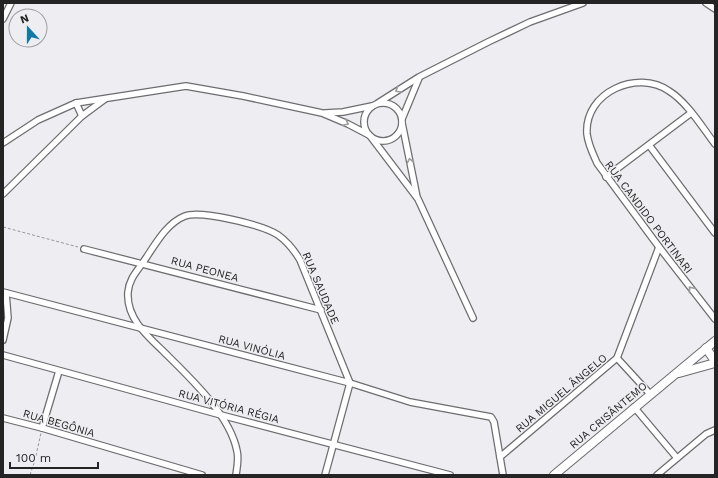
<svg xmlns="http://www.w3.org/2000/svg" width="718" height="478" font-family="'Work Sans',sans-serif">
<style>
.lines{fill:none;stroke-linecap:round;stroke-linejoin:round}
.minor-casing{stroke:#6d6d70;stroke-width:8}
.secondary-casing{stroke:#6d6d70;stroke-width:10}
.path{stroke:#98989b;stroke-width:1;stroke-dasharray:3 2;stroke-linecap:butt}
.minor{stroke:#fff;stroke-width:5.5}
.secondary{stroke:#fff;stroke-width:8}
.oneway{stroke:#9c9c9d}
.labels{text-anchor:middle;stroke-width:3;stroke-linejoin:round;paint-order:stroke}
.street-label{font-size:11px;fill:#242425;stroke:#eeeef2}
</style>
<rect width="100%" height="100%" fill="#eeeef2"/>
<g class="lines">
<g class="minor-casing">
<g id="minor">
<path d="M706,3L715,9"/>
<path d="M3,19L11,3"/>
<circle cx="383" cy="122" r="19"/>
<path d="M76,103L82,116"/>
<path d="M378,103L419,77L488,42L530,22L583,3"/>
<path d="M325,113L343,112L372,106"/>
<path d="M402,119L419,78"/>
<path d="M402,123L417,197"/>
<path d="M371,137L418,199L473,318"/>
<path d="M3,143L38,120L76,103L186,86L243,96L322,113L348,124L369,135"/>
<path d="M715,144C702,127 687,102 669,91C638,69 584,92 587,134C588,144 593,154 597,163L659,247L715,319"/>
<path d="M649,145L715,233"/>
<path d="M606,177L691,113"/>
<path d="M3,194L82,116L105,99"/>
<path d="M84,249L321,310"/>
<path d="M3,292L350,383L410,402L491,417L494,422L503,475"/>
<path d="M3,340L8,318L6,293"/>
<path d="M3,355L221,415L450,475"/>
<path d="M617,358L650,394"/>
<path d="M634,407L677,458"/>
<path d="M3,418L42,428L202,475"/>
<path d="M42,428L59,371"/>
<path d="M500,457L617,358L659,247"/>
<path d="M236,475C237,467 239,459 237,451C230,414 188,376 162,350C146,335 126,317 128,292C129,278 139,269 146,258C156,243 167,223 185,216C201,210 263,225 278,235C288,242 294,250 300,260L350,383L325,475"/>
<path d="M657,475L706,434L715,430"/>
</g>
</g>
<g class="secondary-casing">
<g id="secondary">
<path d="M706,348L715,361"/>
<path d="M679,373L715,363"/>
<path d="M554,475L715,341"/>
</g>
</g>
<g class="path">
<path d="M3,227L78,247"/>
<path d="M30,475L35,460L41,433"/>
</g>
<use href="#minor" class="minor"/>
<use href="#secondary" class="secondary"/>
</g>
<defs><path id="oneway-chevron" d="M-2-3.5L2.5 0L-2 3.5" fill="none" stroke-width="1.6" stroke-linecap="round" stroke-linejoin="round"/></defs>
<g class="oneway">
<use href="#oneway-chevron" transform="translate(398 90) rotate(149)"/>
<use href="#oneway-chevron" transform="translate(346 123) rotate(25)"/>
<use href="#oneway-chevron" transform="translate(410 161) rotate(-101)"/>
<use href="#oneway-chevron" transform="translate(691 289) rotate(-128)"/>
</g>
<g class="labels">
<g class="street-label">
<text transform="translate(649 217) rotate(53)" y="4">RUA CANDIDO PORTINARI</text>
<text transform="translate(205 269) rotate(15)" y="4">RUA PEONEA</text>
<text transform="translate(321 288) rotate(67)" y="4">RUA SAUDADE</text>
<text transform="translate(252 347) rotate(15)" y="4">RUA VINÓLIA</text>
<text transform="translate(561 393) rotate(-40)" y="4">RUA MIGUEL ÂNGELO</text>
<text transform="translate(229 406) rotate(15)" y="4">RUA VITÓRIA RÉGIA</text>
<text transform="translate(608 415) rotate(-40)" y="4">RUA CRISÂNTEMO</text>
<text transform="translate(59 423) rotate(16)" y="4">RUA BEGÔNIA</text>
</g>
</g>
<rect width="718" height="478" fill="none" stroke="#242425" stroke-width="8"/>
<g transform="translate(28 28) rotate(339)"><circle r="19" fill="#eeeef2" stroke="#9d9da0"/>
<path d="M0-3L7 15L0 10L-7 15Z" fill="#1079a4"/>
<text y="-6" font-size="11" font-weight="bold" text-anchor="middle" fill="#242425">N</text>
</g>
<path d="M10 462v6h88v-6" fill="none" stroke="#242425" stroke-width="2"/>
<text x="16" y="462" font-size="12" fill="#242425" stroke="#eeeef2" stroke-width="3" paint-order="stroke">100 m</text>
</svg>
